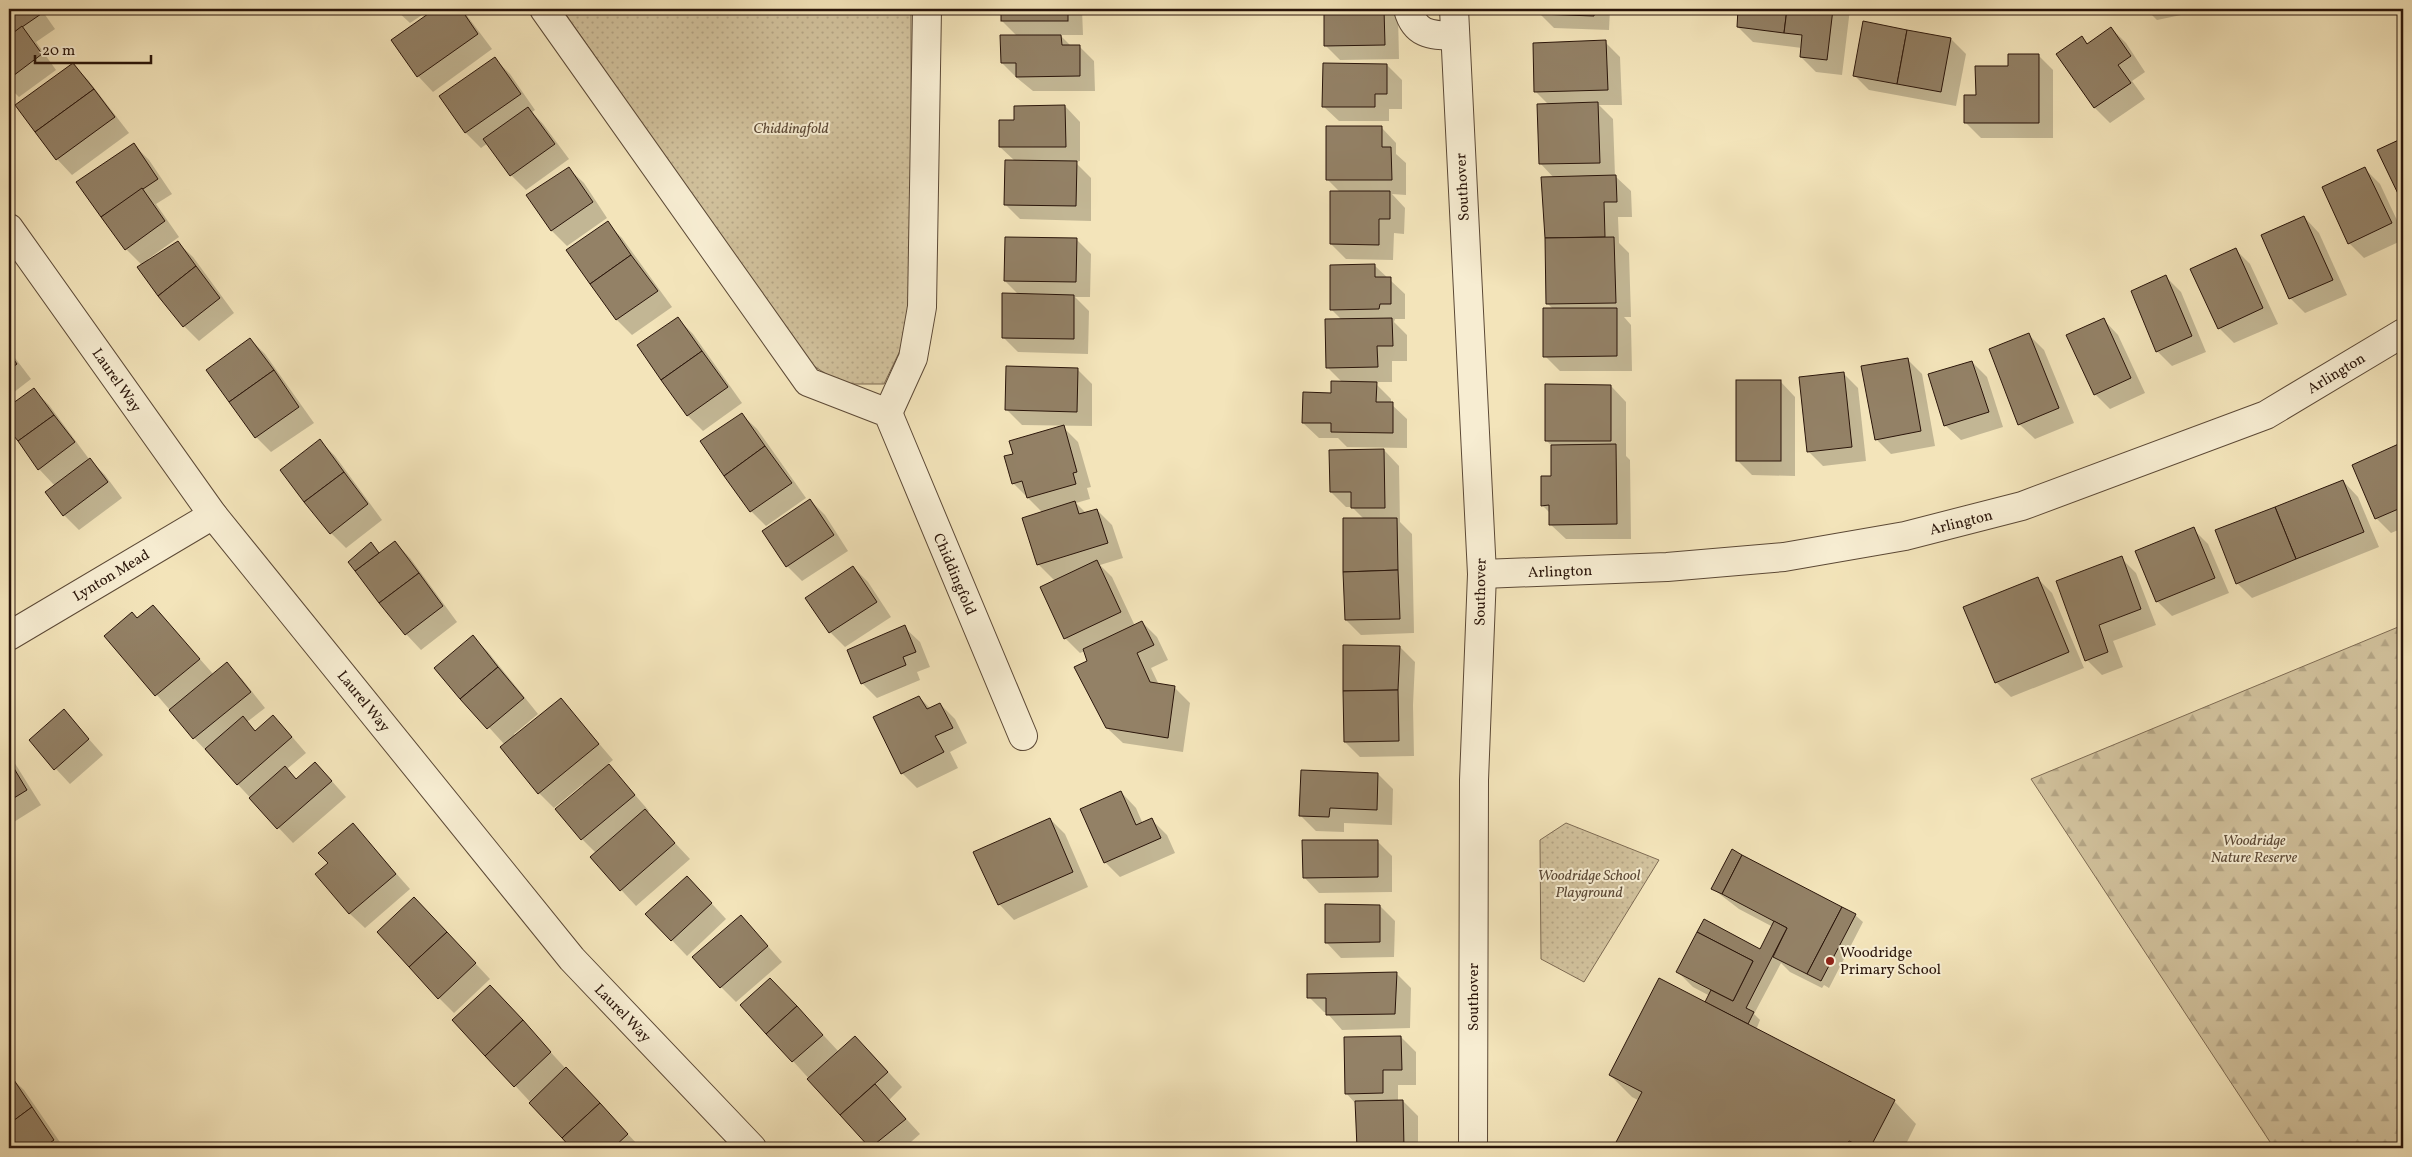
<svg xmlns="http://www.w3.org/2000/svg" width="2412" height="1157" font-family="Vollkorn,serif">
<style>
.green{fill:url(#green-dots);stroke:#7e6b53}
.forest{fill:url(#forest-firs);stroke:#7e6b53}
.shadow{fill:#0003}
.building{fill:#938166;stroke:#2a150a}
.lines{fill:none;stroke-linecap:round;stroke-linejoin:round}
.minor-casing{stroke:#5c4936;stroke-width:30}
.minor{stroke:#f7edd2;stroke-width:28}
.poi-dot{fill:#8f2418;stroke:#f7edd2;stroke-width:2}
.labels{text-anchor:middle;stroke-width:4;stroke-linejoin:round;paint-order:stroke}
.park-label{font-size:15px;font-style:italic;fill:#5c4936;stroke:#f7edd2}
.street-label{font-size:15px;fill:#2a150a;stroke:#f7edd2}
.poi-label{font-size:15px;fill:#2a150a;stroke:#f7edd2;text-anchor:start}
</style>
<defs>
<pattern id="green-dots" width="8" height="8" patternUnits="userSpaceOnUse" patternTransform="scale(1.25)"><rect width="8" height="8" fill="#d1c19c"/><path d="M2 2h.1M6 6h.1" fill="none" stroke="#b4a585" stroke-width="1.8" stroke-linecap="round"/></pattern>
<pattern id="forest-firs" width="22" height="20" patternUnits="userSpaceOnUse" patternTransform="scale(1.25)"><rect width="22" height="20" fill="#d1c19c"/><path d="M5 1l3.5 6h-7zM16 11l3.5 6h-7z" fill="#b4a585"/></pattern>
</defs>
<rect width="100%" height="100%" fill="#f3e4ba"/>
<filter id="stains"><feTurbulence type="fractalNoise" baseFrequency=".004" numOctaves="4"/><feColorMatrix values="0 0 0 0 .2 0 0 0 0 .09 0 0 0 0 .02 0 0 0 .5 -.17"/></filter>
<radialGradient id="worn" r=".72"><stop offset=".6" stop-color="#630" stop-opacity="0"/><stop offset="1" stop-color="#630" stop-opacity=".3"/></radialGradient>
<g class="green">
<path d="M562,9H911V231L907,336L884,384H842L809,363Z"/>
<path d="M1566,823L1659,860L1584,982L1541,959L1540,840Z"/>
</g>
<path class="forest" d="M2403,625V1148H2274L2031,779Z"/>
<g class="shadow">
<path d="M9,9H41L55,29L36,42L56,70L19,97L9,87Z"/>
<path d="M395,9H431L410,23Z"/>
<path d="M437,9H462L492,49L433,92L418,76L393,40Z"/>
<path d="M1002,9H1082L1083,35H1060L1071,46H1079L1094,61L1095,91H1033L1017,78L1002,63L1018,37L1002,21Z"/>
<path d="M1325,9H1393L1398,14L1399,59L1340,60L1325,45Z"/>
<path d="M1539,9H1610L1609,30L1554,28L1539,13Z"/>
<path d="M1740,9H1850L1842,75L1816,72L1801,57L1802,48L1753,42L1738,27Z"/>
<path d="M2136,9H2210L2157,20L2150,13L2142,14Z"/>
<path d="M1864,23L1951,39L1966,54L1956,106L1869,90L1854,75Z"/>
<path d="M2111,28L2126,43L2145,72L2132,81L2145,99L2110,123L2095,108L2058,54L2082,38L2088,44Z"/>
<path d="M1605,42L1620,57L1622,105H1599L1613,119L1615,176L1631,191L1632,217H1618L1619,243L1629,253L1631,317H1624L1631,325L1632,371H1560L1545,356L1553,309L1548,304L1542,178H1554L1540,163L1549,105L1536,92Z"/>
<path d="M2038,55L2053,70V138H1981L1966,123L1977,96L2009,67Z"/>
<path d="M495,59L510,74L535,110L532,112L543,124L569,159L526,190L511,175L488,143L481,148L466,133L441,97Z"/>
<path d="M73,65L88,80L129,133L72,175L57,159L16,105Z"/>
<path d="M1387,65L1402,80V109H1389V121H1339L1323,106Z"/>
<path d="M1065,106L1080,122V161L1075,162L1091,178V221L1020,219L1005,204L1015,161L1000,147L1016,121Z"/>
<path d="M1381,127L1396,143V154L1406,163V195L1392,194L1405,208L1404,234L1394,233L1393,260L1346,259L1331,244L1340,192L1327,179Z"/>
<path d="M2403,139V202L2379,151Z"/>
<path d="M134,145L149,160L172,194L156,204L179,237L148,259L149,261L177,242L193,257L234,313L199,341L184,326L142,265L126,249Z"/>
<path d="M568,168L584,183L607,218L567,246L552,231L528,196Z"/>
<path d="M2365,169L2380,184L2403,233V240L2364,258L2349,243Z"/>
<path d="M2304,217L2319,233L2347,295L2305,313L2290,298Z"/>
<path d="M607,223L622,238L672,307L632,335L617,320L567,250Z"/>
<path d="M1076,239L1091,254L1090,297H1075L1089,311L1088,354L1018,352L1003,337L1019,295L1005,281Z"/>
<path d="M2235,249L2250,264L2278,324L2234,343L2219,328Z"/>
<path d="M1375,266L1405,294V319H1395L1394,322L1407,335V361H1392V382H1374L1391,399V404L1407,419V448L1347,447L1338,438H1319L1303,423L1343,383L1327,367L1342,320L1331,309Z"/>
<path d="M2166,277L2181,292L2206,352L2172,366L2157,351Z"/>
<path d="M678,319L693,334L742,403L703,431L688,416L638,346Z"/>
<path d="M2103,319L2118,335L2145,393L2110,409L2095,394Z"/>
<path d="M2029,335L2044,350L2074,423L2035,439L2019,424Z"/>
<path d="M250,339L265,354L314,423L271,452L256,437L207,370Z"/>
<path d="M9,350L31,379L9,396Z"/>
<path d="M1907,359L1922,374L1935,446L1891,454L1876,439Z"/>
<path d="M1972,362L1987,377L2003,427L1961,440L1945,425Z"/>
<path d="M1077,369L1092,384V426L1022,425L1007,410Z"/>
<path d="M1843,373L1858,388L1866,461L1823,466L1808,451Z"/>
<path d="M1780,381L1795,397V476L1752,475L1737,460Z"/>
<path d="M1611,386L1626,402V456L1630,460L1631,539H1566L1550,524V513L1542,505L1553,477L1552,446L1546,440Z"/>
<path d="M34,390L49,405L89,459L105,475L122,498L79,530L64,515L55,486L39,469L9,428V408Z"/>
<path d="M741,414L757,429L806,498L766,526L751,511L702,441Z"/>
<path d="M1063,427L1078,442L1091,487L1087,488L1090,499L1076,503L1086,513L1097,510L1112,525L1123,558L1100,565L1112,577L1135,626L1142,622L1157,637L1168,660L1151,668L1159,685L1175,688L1190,703L1183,752L1123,743L1107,728L1085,651L1080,653L1065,638L1055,581L1038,564L1043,513L1013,483L1014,455Z"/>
<path d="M320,441L335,456L382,520L346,548L331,533L282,470Z"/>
<path d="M2403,444V528L2391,533L2376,518L2353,465Z"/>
<path d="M1384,450L1399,466L1400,522L1412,534L1414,633L1361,635L1346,620L1364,519L1352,507H1346L1331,492Z"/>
<path d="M2343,481L2358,497L2379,547L2252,598L2237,583Z"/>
<path d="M810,500L825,515L848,551L802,581L787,566Z"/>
<path d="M2193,529L2208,544L2229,593L2172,616L2157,601Z"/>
<path d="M395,542L410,558L457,622L421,650L406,634L356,570L371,544L380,553Z"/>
<path d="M2121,558L2136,573L2156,625L2113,641L2123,667L2102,675L2087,660Z"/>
<path d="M853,567L868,582L891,617L845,647L830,632Z"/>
<path d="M2037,578L2052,593L2084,668L2011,697L1996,682Z"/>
<path d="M153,606L214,675L227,664L242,679L265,708L247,722L256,731L288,732L306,753L287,769L297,780L330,779L346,797L293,843L194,738L106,636L137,619Z"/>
<path d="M904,627L920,642L930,667L917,672L920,680L877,698L862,683Z"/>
<path d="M473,637L488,652L538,714L514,734L515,736L561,699L613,760L608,764L649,811L647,813L690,859L636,906L591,857L596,853L582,839L583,784L554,808L539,793L505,745L435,668Z"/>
<path d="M1400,647L1415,662L1413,705L1414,756L1360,757L1345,742Z"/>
<path d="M919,697L931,709L940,704L955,719L967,743L950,752L958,768L917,788L902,773Z"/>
<path d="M64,711L103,755L70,784L30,741Z"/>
<path d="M9,754L41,805L9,825Z"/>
<path d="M1378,774L1393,789L1392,825L1344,823V832L1316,831L1301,816Z"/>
<path d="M1121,792L1136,808L1143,824L1152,820L1167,835L1175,853L1120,877L1105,862Z"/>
<path d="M1050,819L1065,834L1088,887L1014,920L999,904Z"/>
<path d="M353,825L410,889L365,928L349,913L330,863Z"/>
<path d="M1377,841L1392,856V892L1319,893L1304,877Z"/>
<path d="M1713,889L1855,915L1863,922L1829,988L1824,985L1822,988L1790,972L1781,963L1754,1014L1760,1020L1756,1030L1894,1101L1916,1124L1904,1148H1615L1640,1101L1632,1097L1610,1075L1711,1006L1710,996L1693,987L1678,972L1760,950L1773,927L1739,909Z"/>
<path d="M702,893L726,919L687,956L647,914Z"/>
<path d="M414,898L490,979L454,1013L439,998Z"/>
<path d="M1380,906L1395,921L1394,957L1341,958L1326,942Z"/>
<path d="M741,916L782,962L736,1002L721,987Z"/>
<path d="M1396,973L1411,988L1410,1028L1342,1030L1327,1013L1324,1012L1309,997Z"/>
<path d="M785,994L839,1052H870L902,1087L889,1100L920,1134L904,1148H872L742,1005Z"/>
<path d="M505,1002L566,1069L641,1148H573L454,1020Z"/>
<path d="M1401,1037L1416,1052V1085H1398V1101H1403L1418,1116V1148H1357L1356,1104L1346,1093Z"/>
<path d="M9,1061L14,1068L9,1071Z"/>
<path d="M9,1076L24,1090L64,1148H9Z"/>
</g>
<g class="building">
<path d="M9,9H37L41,14L9,36Z"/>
<path d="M435,9H461L478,34L417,77L391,40Z"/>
<rect x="1001" y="9" width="67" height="12"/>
<path d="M1324,9H1384L1385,45L1324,46Z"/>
<path d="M1538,9H1595L1594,16L1538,14Z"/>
<path d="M1738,9H1787L1784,33L1737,27Z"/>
<path d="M1787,9H1833L1827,60L1800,57L1802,35L1784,33Z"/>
<path d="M1863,21L1907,30L1897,84L1853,76Z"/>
<path d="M22,26L42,54L9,79V36Z"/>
<path d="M2111,27L2131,56L2118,65L2131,83L2094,108L2056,54L2082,36L2087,44Z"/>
<path d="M1907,30L1951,38L1941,92L1897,84Z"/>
<path d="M1000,35H1061L1062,45H1080V76L1016,77V63H1001Z"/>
<path d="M1606,40L1608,90L1534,92L1533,43Z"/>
<path d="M2008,54H2039V123H1964V95H1976L1975,66H2008Z"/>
<path d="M495,57L521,94L465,133L439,96Z"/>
<path d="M73,63L94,89L35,132L15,105Z"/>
<path d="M1323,63L1387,64V94H1375V107H1322Z"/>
<path d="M94,89L115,117L56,160L35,132Z"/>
<path d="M1598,102L1600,163L1539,164L1537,104Z"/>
<path d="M1065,105L1066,147H999V120H1014V106Z"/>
<path d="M528,107L555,144L510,176L483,139Z"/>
<path d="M1326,126H1382V147H1391L1392,180H1326Z"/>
<path d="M2403,138V202H2402L2377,150Z"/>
<path d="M134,143L158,179L101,217L76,182Z"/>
<path d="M1005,160L1077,161L1076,206L1004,205Z"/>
<path d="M569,167L593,202L551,231L526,195Z"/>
<path d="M2365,167L2392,223L2348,244L2322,187Z"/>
<path d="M1616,175L1617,202H1604L1605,237L1545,238L1541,177Z"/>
<path d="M142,188L165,221L125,250L101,217Z"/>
<path d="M1330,191H1390V219H1379V245L1330,244Z"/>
<path d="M2304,216L2333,280L2289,299L2261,235Z"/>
<path d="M608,221L631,255L590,284L566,250Z"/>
<path d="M1005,237L1077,238L1076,282L1004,281Z"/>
<path d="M1614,237L1616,303L1546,304L1545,238Z"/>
<path d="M178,241L196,266L158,296L137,267Z"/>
<path d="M2236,248L2263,308L2218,329L2190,269Z"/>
<path d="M631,255L658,291L616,320L590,284Z"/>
<path d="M1375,264V277H1391V304H1380L1379,309L1330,310V265Z"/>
<path d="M196,266L220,298L183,327L158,296Z"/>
<path d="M2166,275L2192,336L2156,352L2131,291Z"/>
<path d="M1002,293L1074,295V339L1002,338Z"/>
<path d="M1543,308H1617V356L1543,357Z"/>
<path d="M678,317L702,351L661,380L637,345Z"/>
<path d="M1392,318L1393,346H1377L1378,367L1326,368L1325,319Z"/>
<path d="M2104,318L2131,378L2094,395L2066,335Z"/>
<path d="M2029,333L2059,408L2018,425L1989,349Z"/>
<path d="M250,338L274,370L229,402L206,370Z"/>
<path d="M702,351L728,387L687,416L661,380Z"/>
<path d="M9,353L17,364L9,370Z"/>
<path d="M1908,358L1921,431L1875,440L1861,366Z"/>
<path d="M1972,361L1989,412L1944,426L1928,374Z"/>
<path d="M1006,366L1078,368L1077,412L1005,410Z"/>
<path d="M274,370L299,407L255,438L229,402Z"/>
<path d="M1844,372L1852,447L1807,452L1799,377Z"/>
<rect x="1736" y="380" width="45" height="81"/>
<path d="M1331,381L1377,382L1376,402H1393V433L1331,432V423H1302L1303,392L1331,393Z"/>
<path d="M1545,384L1611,385V441H1545Z"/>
<path d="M34,388L54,415L18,441L9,430V406Z"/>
<path d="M742,413L765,446L724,476L700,441Z"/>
<path d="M54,415L75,442L38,470L18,441Z"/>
<path d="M1064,425L1077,472L1073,473L1076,484L1027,498L1022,481L1012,484L1004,456L1013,454L1009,441Z"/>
<path d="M320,439L344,472L304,502L280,470Z"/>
<path d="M2403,442V507L2375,519L2352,465Z"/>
<path d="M1616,444L1617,524L1549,525V505L1541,506V476H1551V445Z"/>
<path d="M765,446L792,483L750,512L724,476Z"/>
<path d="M1384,449L1385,508H1351V492H1330L1329,450Z"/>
<path d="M90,458L108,482L63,516L45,492Z"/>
<path d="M344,472L368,504L330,534L304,502Z"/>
<path d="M2343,480L2364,532L2296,559L2275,507Z"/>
<path d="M810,499L834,535L786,567L762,531Z"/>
<path d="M1075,501L1079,514L1097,509L1108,543L1037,565L1022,518Z"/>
<path d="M2275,507L2296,559L2236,584L2215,530Z"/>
<path d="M1343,518H1397L1398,570L1343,572Z"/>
<path d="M2194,527L2215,578L2156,602L2135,551Z"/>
<path d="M395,541L419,573L379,603L355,571Z"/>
<path d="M371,542L379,553L355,571L348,562Z"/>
<path d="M2122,556L2141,609L2099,625L2108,652L2085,661L2056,581Z"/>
<path d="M1097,560L1121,612L1064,639L1040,587Z"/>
<path d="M853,566L877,602L829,633L805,598Z"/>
<path d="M1398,570L1400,619L1345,620L1343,572Z"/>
<path d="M419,573L443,606L405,635L379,603Z"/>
<path d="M2038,577L2069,652L1995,683L1963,607Z"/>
<path d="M153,605L200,659L155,696L104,636L132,612L137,618Z"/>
<path d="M1142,621L1154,645L1137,653L1150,682L1175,686L1168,738L1106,728L1074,667L1087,661L1083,649Z"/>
<path d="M905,625L916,652L903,657L906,665L861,684L847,650Z"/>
<path d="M473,635L498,667L460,699L434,668Z"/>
<path d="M1343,645L1400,646L1398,690L1343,691Z"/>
<path d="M227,662L251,692L193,739L169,710Z"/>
<path d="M498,667L524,698L487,729L460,699Z"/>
<path d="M1398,690L1399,741L1344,742L1343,691Z"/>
<path d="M919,696L927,709L940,703L953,728L935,736L944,752L901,774L873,717Z"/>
<path d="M561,698L599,744L538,794L500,747Z"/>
<path d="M64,709L89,739L54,770L29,740Z"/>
<path d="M273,715L292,737L237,785L205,749L243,716L255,731Z"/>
<path d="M9,760L27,790L9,801Z"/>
<path d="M315,762L332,781L277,829L249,798L285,766L296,779Z"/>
<path d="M609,764L635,795L581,840L555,809Z"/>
<path d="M1301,770L1378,773L1377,810L1330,808L1329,817L1299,816Z"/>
<path d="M1121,791L1136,825L1152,818L1161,838L1104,863L1080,809Z"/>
<path d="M645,809L675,843L620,891L590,857Z"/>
<path d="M1050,818L1073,872L998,905L973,852Z"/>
<path d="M353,823L396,874L349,914L315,874L328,863L318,853Z"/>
<path d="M1302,840H1378V877L1303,878Z"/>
<path d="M1732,849L1742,855L1722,894L1711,889Z"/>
<path d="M1742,855L1842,907L1807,974L1773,957L1787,928L1722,894Z"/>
<path d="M687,876L712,903L671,941L645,914Z"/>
<path d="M414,897L447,932L409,967L377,932Z"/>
<path d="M1325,904L1380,905V942L1325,943Z"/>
<path d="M1842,907L1856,914L1821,981L1807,974Z"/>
<path d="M741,915L768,946L720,988L692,957Z"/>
<path d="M1704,919L1760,949L1774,921L1787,928L1746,1008L1754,1012L1748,1024L1705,1002L1711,990L1733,1001L1753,961L1697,932Z"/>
<path d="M447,932L476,963L438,999L409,967Z"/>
<path d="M1697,932L1753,961L1733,1001L1676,972Z"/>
<path d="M1397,972L1395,1014L1326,1015V998H1307V974Z"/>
<path d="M770,978L797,1006L766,1034L740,1005Z"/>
<path d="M1659,978L1895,1100L1870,1148H1864L1849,1141L1845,1148H1613L1642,1092L1609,1075Z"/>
<path d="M490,985L523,1020L485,1056L452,1020Z"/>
<path d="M797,1006L823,1035L792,1062L766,1034Z"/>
<path d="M523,1020L551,1052L514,1087L485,1056Z"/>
<path d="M855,1036L888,1072L840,1115L807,1079Z"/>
<path d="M1401,1036L1402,1070H1383V1093L1345,1094L1344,1037Z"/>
<path d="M566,1067L600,1103L562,1138L529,1103Z"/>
<path d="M10,1074L32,1107L9,1124V1074Z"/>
<path d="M875,1084L906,1119L870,1148L840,1115Z"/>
<path d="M1403,1100L1404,1148H1357L1355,1101Z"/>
<path d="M600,1103L628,1134L613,1148H571L562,1138Z"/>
<path d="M32,1107L54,1140L43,1148H9V1124Z"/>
</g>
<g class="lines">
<g class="minor-casing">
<g id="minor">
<path d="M544,9L808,382L888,413L1023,736"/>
<path d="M1408,9C1415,35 1431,35 1454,36"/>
<path d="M1454,9L1482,574L1474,780L1473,1148"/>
<path d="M9,228L213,515L572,959L752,1148"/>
<path d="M888,413L913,358L922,307L927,9"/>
<path d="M1482,574L1667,567L1784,557L1905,536L2022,506L2266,415L2403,333"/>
<path d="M9,636L213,515"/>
</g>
</g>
<use href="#minor" class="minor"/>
</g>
<circle class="poi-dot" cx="1830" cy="961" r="5"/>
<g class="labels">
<g class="park-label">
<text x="791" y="133">Chiddingfold</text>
<text x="2254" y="845">Woodridge<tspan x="2254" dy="17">Nature Reserve</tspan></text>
<text x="1589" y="880">Woodridge School<tspan x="1589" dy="17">Playground</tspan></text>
</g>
<g class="street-label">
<text transform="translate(1462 187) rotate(-93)" y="5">Southover</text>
<text transform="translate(2336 373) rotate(-31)" y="5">Arlington</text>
<text transform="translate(117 380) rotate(55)" y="5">Laurel Way</text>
<text transform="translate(1961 522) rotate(-14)" y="5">Arlington</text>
<text transform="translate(1560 571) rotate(-2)" y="5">Arlington</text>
<text transform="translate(955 574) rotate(67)" y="5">Chiddingfold</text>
<text transform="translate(111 575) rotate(-31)" y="5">Lynton Mead</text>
<text transform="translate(1480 592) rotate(-89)" y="5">Southover</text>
<text transform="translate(364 701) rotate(51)" y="5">Laurel Way</text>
<text transform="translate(1473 997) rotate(-90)" y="5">Southover</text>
<text transform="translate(623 1013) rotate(46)" y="5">Laurel Way</text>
</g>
<g class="poi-label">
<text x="1840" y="957">Woodridge<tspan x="1840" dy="17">Primary School</tspan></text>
</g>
</g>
<rect width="2412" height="1157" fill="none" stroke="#f3e4ba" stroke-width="30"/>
<rect x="10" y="10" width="2392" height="1137" fill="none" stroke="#2a150a" stroke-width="2.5"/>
<rect x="15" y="15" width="2382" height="1127" fill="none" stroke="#2a150a"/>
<path d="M35 55v8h116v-8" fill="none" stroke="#2a150a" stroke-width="2.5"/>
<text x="42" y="55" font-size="15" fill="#2a150a" stroke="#f7edd2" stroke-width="4" paint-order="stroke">20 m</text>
<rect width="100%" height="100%" filter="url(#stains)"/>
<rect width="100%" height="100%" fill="url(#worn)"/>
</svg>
